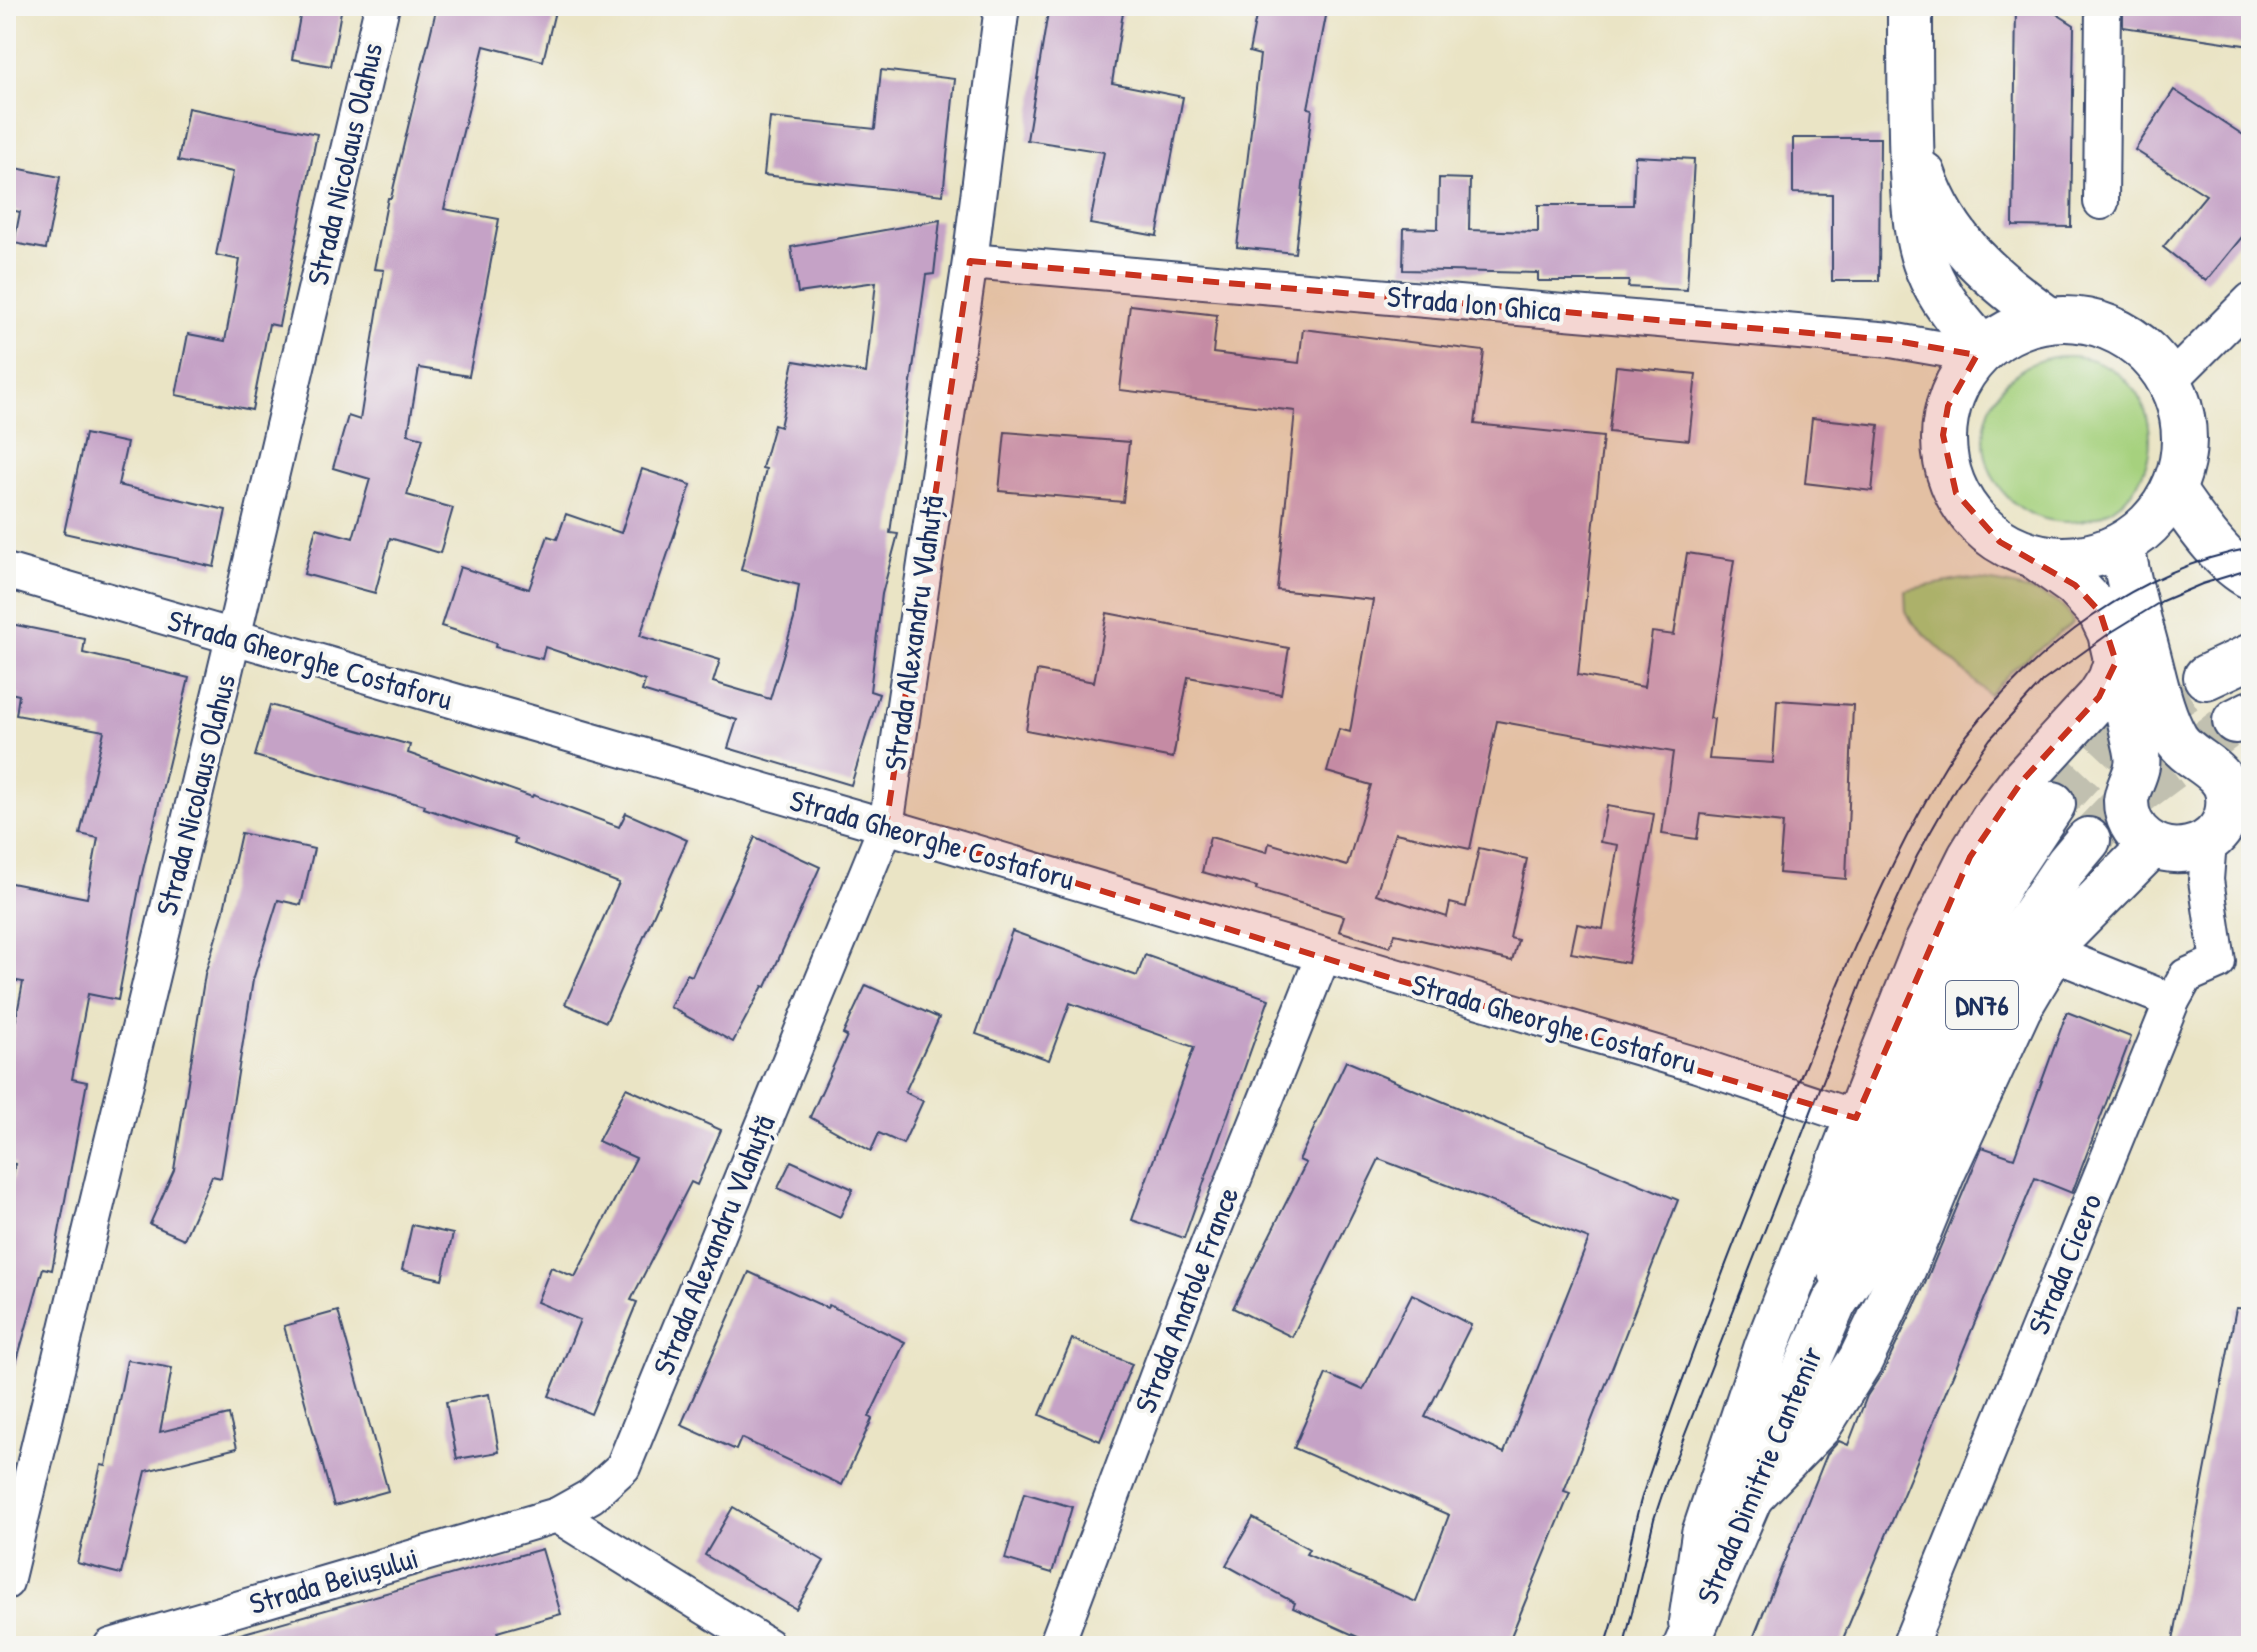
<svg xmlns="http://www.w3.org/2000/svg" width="2257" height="1652" font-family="'Patrick Hand',sans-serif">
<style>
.green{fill:#a6d17e;stroke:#60806e;stroke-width:2}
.building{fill:#c5a2c6}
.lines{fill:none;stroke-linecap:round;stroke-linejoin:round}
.primary-tunnel{stroke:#c1c0b0;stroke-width:44;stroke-dasharray:44 22;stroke-linecap:butt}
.street-casing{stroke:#3a4a6d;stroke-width:38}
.secondary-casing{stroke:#3a4a6d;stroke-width:48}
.primary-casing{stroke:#3a4a6d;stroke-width:48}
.street{stroke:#fff;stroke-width:34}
.secondary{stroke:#fff;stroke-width:44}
.primary{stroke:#fff;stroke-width:44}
.tram{stroke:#1b2f5e;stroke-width:2}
.marked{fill:#c8321e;fill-opacity:0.2;stroke:#c8321e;stroke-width:6;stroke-dasharray:16 10;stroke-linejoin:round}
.labels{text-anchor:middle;stroke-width:8;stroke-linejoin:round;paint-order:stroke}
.shield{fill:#f6f6f2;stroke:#5d6b8a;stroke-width:2}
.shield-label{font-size:28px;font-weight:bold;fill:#1b2f5e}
.street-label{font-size:30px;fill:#1b2f5e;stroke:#f6f6f2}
</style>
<rect width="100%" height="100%" fill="#f6f6f2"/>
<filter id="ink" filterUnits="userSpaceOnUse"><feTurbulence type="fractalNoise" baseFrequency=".0125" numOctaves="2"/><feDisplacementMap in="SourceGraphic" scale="16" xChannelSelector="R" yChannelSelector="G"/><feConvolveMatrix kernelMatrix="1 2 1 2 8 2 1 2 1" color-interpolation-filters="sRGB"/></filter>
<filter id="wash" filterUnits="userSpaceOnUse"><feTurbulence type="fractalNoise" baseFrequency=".006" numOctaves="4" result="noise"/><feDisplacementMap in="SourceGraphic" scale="32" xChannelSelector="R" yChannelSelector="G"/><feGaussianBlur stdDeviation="1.8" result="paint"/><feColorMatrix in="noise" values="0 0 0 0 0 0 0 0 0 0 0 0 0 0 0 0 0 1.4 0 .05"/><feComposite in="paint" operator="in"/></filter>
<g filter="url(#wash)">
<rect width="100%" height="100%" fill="#eae4c5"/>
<g class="green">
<circle cx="2067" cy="439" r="83"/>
<path d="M1964,579C1992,581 2065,590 2073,623L2013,669L1989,695L1912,622L1906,611L1905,590Z"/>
</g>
<g id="blocks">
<g class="building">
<path d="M302,6H342L331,66L292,59Z"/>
<path d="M437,6H536L555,11L543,61L484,46L444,209L499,219L469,376L419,368L408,434L423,438L407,495L453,508L440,553L390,538L375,593L304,574L316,528L353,538L370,479L333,468L348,416L360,420L384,270L374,269L388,198H391Z"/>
<path d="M1049,6H1124L1112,83L1183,97L1157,236L1090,224L1104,152L1027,140Z"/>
<path d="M1258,6H1328L1308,108L1312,109L1295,253L1237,247L1260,55L1249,52Z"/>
<path d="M2016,6H2044L2074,25L2071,227L2013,226Z"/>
<path d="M2123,6H2233L2251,10V46L2123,27Z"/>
<path d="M881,70L955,79L943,195L764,175L770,118L875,129Z"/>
<path d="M2174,90L2251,140V226L2206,281L2163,247L2206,195L2135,150Z"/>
<path d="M188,108L317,134L279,326L269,324L252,410L176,395L188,334L225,341L240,260L216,255L233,172L178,161Z"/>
<path d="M1793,138H1880L1879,281H1832V194L1793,193Z"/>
<path d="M1635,156L1694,159L1687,290L1628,287L1629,281H1538V273L1403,270L1404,228L1438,229L1439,178L1470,179L1469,230L1538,232V205H1633Z"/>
<path d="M6,166L60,177L46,249L14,243L20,212L6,209Z"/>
<path d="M940,220L934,274L926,275L890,533L898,534L882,594L870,691L879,694L851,785L728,748L737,720L642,691L645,681L545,647L542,659L495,647L496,643L441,626L460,567L529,589L548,536L557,539L566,514L621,533L642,469L691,485L640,636L720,660L713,682L770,699L794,619L799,585L741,570L766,469L762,468L774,425L780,427L794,361L866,373L876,282L798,293L791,247Z"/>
<path d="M1130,305L1217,315L1213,353L1299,363L1303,329L1484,351L1475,424L1603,437L1578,675L1644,687L1652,632L1674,635L1687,553L1734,560L1710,718L1714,719L1709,759L1773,763L1777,700L1853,705L1846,879L1779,873L1783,823L1701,814L1697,839L1662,834L1673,752L1497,721L1470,849L1395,833L1376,894L1447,917L1450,903L1466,907L1479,848L1527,859L1510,938L1518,940L1512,961L1395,934L1390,947L1339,931L1344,916L1256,890L1257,887L1202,872L1210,837L1267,852L1269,843L1347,866L1371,785L1327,772L1339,729L1350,732L1373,600L1277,590L1295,411L1120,390Z"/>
<path d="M1616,366L1696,374L1689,440L1609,432Z"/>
<path d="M1812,418L1879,425L1872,491L1805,483Z"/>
<path d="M1005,432L1129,442L1123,502L999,491Z"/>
<path d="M85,434L127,443L118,485L226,510L214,567L64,533Z"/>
<path d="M1107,613L1289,648L1281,694L1188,677L1173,758L1026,730L1037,671L1094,682Z"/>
<path d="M6,623L85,639L83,653L189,678L141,878L118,1000L88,994L72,1079L87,1082L52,1270L43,1268L15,1367L6,1365V1215L15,1164L6,1163V1072L23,982L6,979V882L87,898L98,838L80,834L104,731L16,715L19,695L6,692Z"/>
<path d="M270,705L410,745L408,753L532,797L533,795L619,827L626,813L687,840L606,1022L565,1004L619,883L514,843L516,839L424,808L425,805L255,756Z"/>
<path d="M1607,806L1654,814L1628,963L1571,953L1577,924L1603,929L1618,845L1600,842Z"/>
<path d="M241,833L314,849L301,905L278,900L253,980L221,1178L212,1176L184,1239L150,1224L174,1170L205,974L223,914Z"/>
<path d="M755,837L820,867L766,987L763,986L733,1042L670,1007L687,974L692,976Z"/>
<path d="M1012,931L1137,976L1145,955L1269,999L1184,1238L1132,1220L1194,1047L1070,1003L1049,1060L976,1034Z"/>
<path d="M866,985L939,1018L905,1092L923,1101L903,1144L879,1133L871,1151L810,1117L847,1036L843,1034Z"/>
<path d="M2067,1012L2131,1037L2072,1193L2035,1178L1840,1646H1750L1827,1454L1839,1441L1848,1445L1867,1396L1884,1370L1924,1286L1982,1147L2014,1158Z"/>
<path d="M1346,1061L1678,1200L1564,1491L1570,1493L1507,1646H1378L1293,1608L1295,1603L1226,1565L1253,1518L1309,1549L1306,1554L1416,1602L1449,1515L1294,1448L1326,1374L1363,1390L1412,1294L1471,1325L1425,1417L1504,1453L1589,1239L1379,1159L1292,1337L1233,1308L1306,1163L1299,1160Z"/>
<path d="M626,1088L721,1130L697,1185L691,1182L631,1300L637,1302L591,1414L549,1396L580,1320L537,1302L551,1267L575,1277L636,1158L598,1141Z"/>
<path d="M791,1161L853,1189L840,1217L778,1188Z"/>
<path d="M412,1225L453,1234L442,1279L402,1270Z"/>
<path d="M749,1272L827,1308L829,1305L905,1342L869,1417L872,1419L842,1485L741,1438L736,1450L681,1425Z"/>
<path d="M2236,1308L2251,1309V1646H2172Z"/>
<path d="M338,1311L388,1491L334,1506L284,1326Z"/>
<path d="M1072,1339L1132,1364L1100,1441L1040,1415Z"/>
<path d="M127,1360L172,1368L160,1432L229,1415L237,1448L146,1471L121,1574L77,1563L101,1465L106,1466Z"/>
<path d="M489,1394L499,1452L457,1459L446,1402Z"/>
<path d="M1024,1493L1072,1507L1052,1573L1005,1559Z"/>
<path d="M733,1507L824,1561L796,1609L705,1555Z"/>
<path d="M542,1549L561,1614L497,1632L501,1646H231L230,1637Z"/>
</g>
</g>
</g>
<g filter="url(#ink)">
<use href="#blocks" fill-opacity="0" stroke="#3a4a6d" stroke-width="2"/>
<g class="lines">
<g class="primary-tunnel">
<path d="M2053,804L2108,745L2148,714L2206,677"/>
<path d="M2088,840L2123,804L2235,721"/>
</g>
<g class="street-casing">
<g id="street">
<path d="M2101,202L2103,6"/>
<path d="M970,261L1891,340L1977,355"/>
<path d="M2170,381L2251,300"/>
<path d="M6,571L886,826L1697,1065L1856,1118"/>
<path d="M2052,953L2172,1001"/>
<path d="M557,1515L768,1646"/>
<path d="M6,1582L233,638L382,6"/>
<path d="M111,1646L557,1515L591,1496L623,1467L886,826L970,261L1002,6"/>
<path d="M1056,1646L1185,1302L1323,956"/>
<path d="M1909,1646L2172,1001L2186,976L2218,962L2206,880L2209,840"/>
</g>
</g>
<g class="secondary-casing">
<g id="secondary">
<path d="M1910,6C1910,61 1910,116 1912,171C1914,203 1915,238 1927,268C1939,299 1960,323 1982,348"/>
<path d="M1923,174C1947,243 1992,278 2048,319"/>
<circle cx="2064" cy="439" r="120"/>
<path d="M2174,492C2193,519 2222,563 2251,577"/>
<path d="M2034,556L2075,585L2100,612L2110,633L2136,748C2137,753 2138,761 2137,766C2135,778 2127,788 2126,801C2126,834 2157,856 2189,849C2215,843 2231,822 2228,796C2226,768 2189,760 2176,739C2162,715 2156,685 2149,658C2139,620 2128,583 2122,545"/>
<path d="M1753,1494L1819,1426L1861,1359L1901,1275L1944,1170L2019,1008L2035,981L2063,935L2152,845"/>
<path d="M1691,1622L1704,1534L1767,1346L1926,945L1970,857L1992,821L2022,781L2099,697L2110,680L2116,662"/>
</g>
</g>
<g class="primary-casing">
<g id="primary">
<path d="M2206,677L2251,656"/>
<path d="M2235,721L2251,713"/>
<path d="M1840,1270L1866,1178L1940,999L1972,933L2005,876L2053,804"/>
<path d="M1686,1646L1834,1303L1875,1241L1904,1186L1967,1034L2020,935L2067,865L2088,840"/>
</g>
</g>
<use href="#street" class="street"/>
<use href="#secondary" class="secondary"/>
<use href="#primary" class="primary"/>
<g class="tram">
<path d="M1605,1646C1624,1596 1627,1541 1644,1490C1696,1336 1756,1185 1818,1034C1848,960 1880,886 1918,815C1933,788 1947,759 1967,735C2038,646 2137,569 2251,548"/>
<path d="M1624,1646L1654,1519L1666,1483L1873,953L1917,856L1956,787L1990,739L2043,681L2064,666L2110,633L2162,601L2202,584L2251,569"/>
</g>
</g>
</g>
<path class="marked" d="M970,261L1891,340L1977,355L1948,406L1943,435L1956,493L2000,542L2075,585L2100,612L2116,662L2099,697L2022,781L1970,857L1856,1118L886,826Z"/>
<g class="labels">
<rect class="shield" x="1946" y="981" width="72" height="48" rx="6"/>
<g class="shield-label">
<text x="1982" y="1015">DN76</text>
</g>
<g class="street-label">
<text transform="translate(345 164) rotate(-77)" y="10">Strada Nicolaus Olahus</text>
<text transform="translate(1474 304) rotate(5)" y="10">Strada Ion Ghica</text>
<text transform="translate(914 633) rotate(-82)" y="10">Strada Alexandru Vlahuță</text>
<text transform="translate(310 660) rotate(16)" y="10">Strada Gheorghe Costaforu</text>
<text transform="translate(196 795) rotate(-76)" y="10">Strada Nicolaus Olahus</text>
<text transform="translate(932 840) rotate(16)" y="10">Strada Gheorghe Costaforu</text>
<text transform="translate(1554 1024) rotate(16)" y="10">Strada Gheorghe Costaforu</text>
<text transform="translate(714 1245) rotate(-68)" y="10">Strada Alexandru Vlahuță</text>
<text transform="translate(2065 1264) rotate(-68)" y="10">Strada Cicero</text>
<text transform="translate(1187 1300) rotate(-69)" y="10">Strada Anatole France</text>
<text transform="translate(1760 1475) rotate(-67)" y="10">Strada Dimitrie Cantemir</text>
<text transform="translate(334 1581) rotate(-16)" y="10">Strada Beiușului</text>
</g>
</g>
<rect width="2257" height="1652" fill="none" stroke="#f6f6f2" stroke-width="32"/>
</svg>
